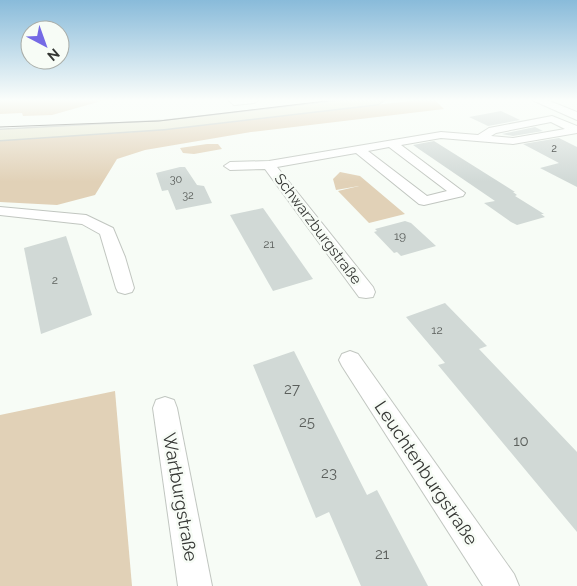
<svg xmlns="http://www.w3.org/2000/svg" width="577" height="586" font-family="Raleway,sans-serif">
<style>
.green{fill:#e1d1b7}
.building{fill:#d1d9d6}
.lines{fill:none;stroke-linecap:round;stroke-linejoin:round}
.minor-casing{stroke:#c1c6c0;stroke-width:2}
.tertiary-casing{stroke:#c1c6c0;stroke-width:2}
.secondary-casing{stroke:#c1c6c0;stroke-width:3}
.minor{fill:#fff;fill-rule:evenodd}
.tertiary{fill:#fff;fill-rule:evenodd}
.secondary{fill:#e6e7d1;fill-rule:evenodd}
.tram{stroke:#666965;stroke-width:1}
.labels{text-anchor:middle;stroke-width:5;stroke-linejoin:round;paint-order:stroke}
.far-number-label{font-size:11px;fill:#5b5f5c}
.number-label{font-size:12px;fill:#5b5f5c}
.street-label{font-size:15px;fill:#343633;stroke:#f7fcf6}
.near-number-label{font-size:15px;fill:#5b5f5c}
.near-street-label{font-size:18px;fill:#343633;stroke:#f7fcf6}
</style>
<rect width="100%" height="100%" fill="#f7fcf6"/>
<g class="green">
<path d="M0,100H105L52,115L23,116L22,113L0,114Z"/>
<path d="M419,100L436,101L444,109L251,132L145,150L117,159L95,195L57,205L0,202V140L135,132Z"/>
<path d="M207,144H218L222,149L194,154L183,153L180,148Z"/>
<path d="M340,172L360,176L405,214L369,223L338,191L359,186L336,190L333,179Z"/>
<path d="M115,391L132,586H0V415Z"/>
</g>
<g class="building">
<path d="M501,111L520,120L488,126L469,117Z"/>
<path d="M535,127L543,131L513,136L502,134Z"/>
<path d="M559,138L577,147V187L540,168L559,163L523,144Z"/>
<path d="M434,141L515,192H513L517,195L515,196L544,214H541L545,217L517,225L511,222L484,203L495,201L413,145Z"/>
<path d="M180,167H185L197,185L204,186L212,203L176,210L168,190L162,191L156,173Z"/>
<path d="M263,208L313,279L273,291L230,215Z"/>
<path d="M405,221L411,223L436,246L401,256L397,252L394,253L374,232L377,231L375,229Z"/>
<path d="M66,236L92,315L41,334L24,248Z"/>
<path d="M445,303L487,346L479,349L577,452V532L438,365L445,363L406,317Z"/>
<path d="M294,351L367,495L377,490L428,586H361L329,512L316,518L253,365Z"/>
</g>
<g class="lines">
<g class="minor-casing">
<g id="minor">
<path d="M228,100H259L254,103L234,105Z"/>
<path d="M552,116L577,126V133L513,144L441,138L401,145L465,193L463,196L424,205L419,204L356,153L277,167L373,287L375,292L373,297L366,298L359,297L265,169L230,170L224,166L230,162L269,161L441,132L478,135L489,128ZM551,122L565,129L513,138L491,136L496,133ZM389,147L447,191L427,196L368,151Z"/>
<path d="M0,207L86,215L113,228L125,257L134,288L132,292L125,294L118,292L116,288L100,234L82,224L0,215Z"/>
<path d="M350,351L358,354L514,574L519,586H483L342,366L339,360L342,354Z"/>
<path d="M165,397L174,400L177,408L212,586H178L153,408L156,400Z"/>
</g>
</g>
<g class="tertiary-casing">
<path id="tertiary" d="M532,100H547L577,112V120Z"/>
</g>
<g class="secondary-casing">
<path id="secondary" d="M348,100H384L378,104L164,129L0,140V130L164,121Z"/>
</g>
<use href="#minor" class="minor"/>
<use href="#tertiary" class="tertiary"/>
<use href="#secondary" class="secondary"/>
<path class="tram" d="M0,127L159,121L334,100"/>
</g>
<linearGradient id="sky" x2="0" y2="1"><stop stop-color="#89bbda"/><stop offset="0.55" stop-color="#fbfefb"/><stop offset="1" stop-color="#fbfefb" stop-opacity="0"/></linearGradient>
<rect width="577" height="182" fill="url(#sky)"/>
<g class="labels">
<g class="far-number-label">
<text x="554" y="152">2</text>
<text x="176" y="183">30</text>
<text x="188" y="199">32</text>
</g>
<g class="number-label">
<text x="400" y="240">19</text>
<text x="269" y="248">21</text>
<text x="55" y="284">2</text>
<text x="437" y="334">12</text>
</g>
<g class="street-label">
<text transform="translate(318 229) rotate(53)" y="5">Schwarzburgstraße</text>
</g>
<g class="near-number-label">
<text x="292" y="394">27</text>
<text x="307" y="427">25</text>
<text x="521" y="446">10</text>
<text x="329" y="478">23</text>
<text x="382" y="559">21</text>
</g>
<g class="near-street-label">
<text transform="translate(426 473) rotate(56)" y="6">Leuchtenburgstraße</text>
<text transform="translate(180 497) rotate(80)" y="6">Wartburgstraße</text>
</g>
</g>
<g transform="translate(45 45) rotate(139)"><circle r="24" fill="#f7fcf6" stroke="#a9ada8"/>
<path d="M0-4L9 19L0 12L-9 19Z" fill="#756ae5"/>
<text y="-8" font-size="14" font-weight="bold" text-anchor="middle" fill="#343633">N</text>
</g>
</svg>
